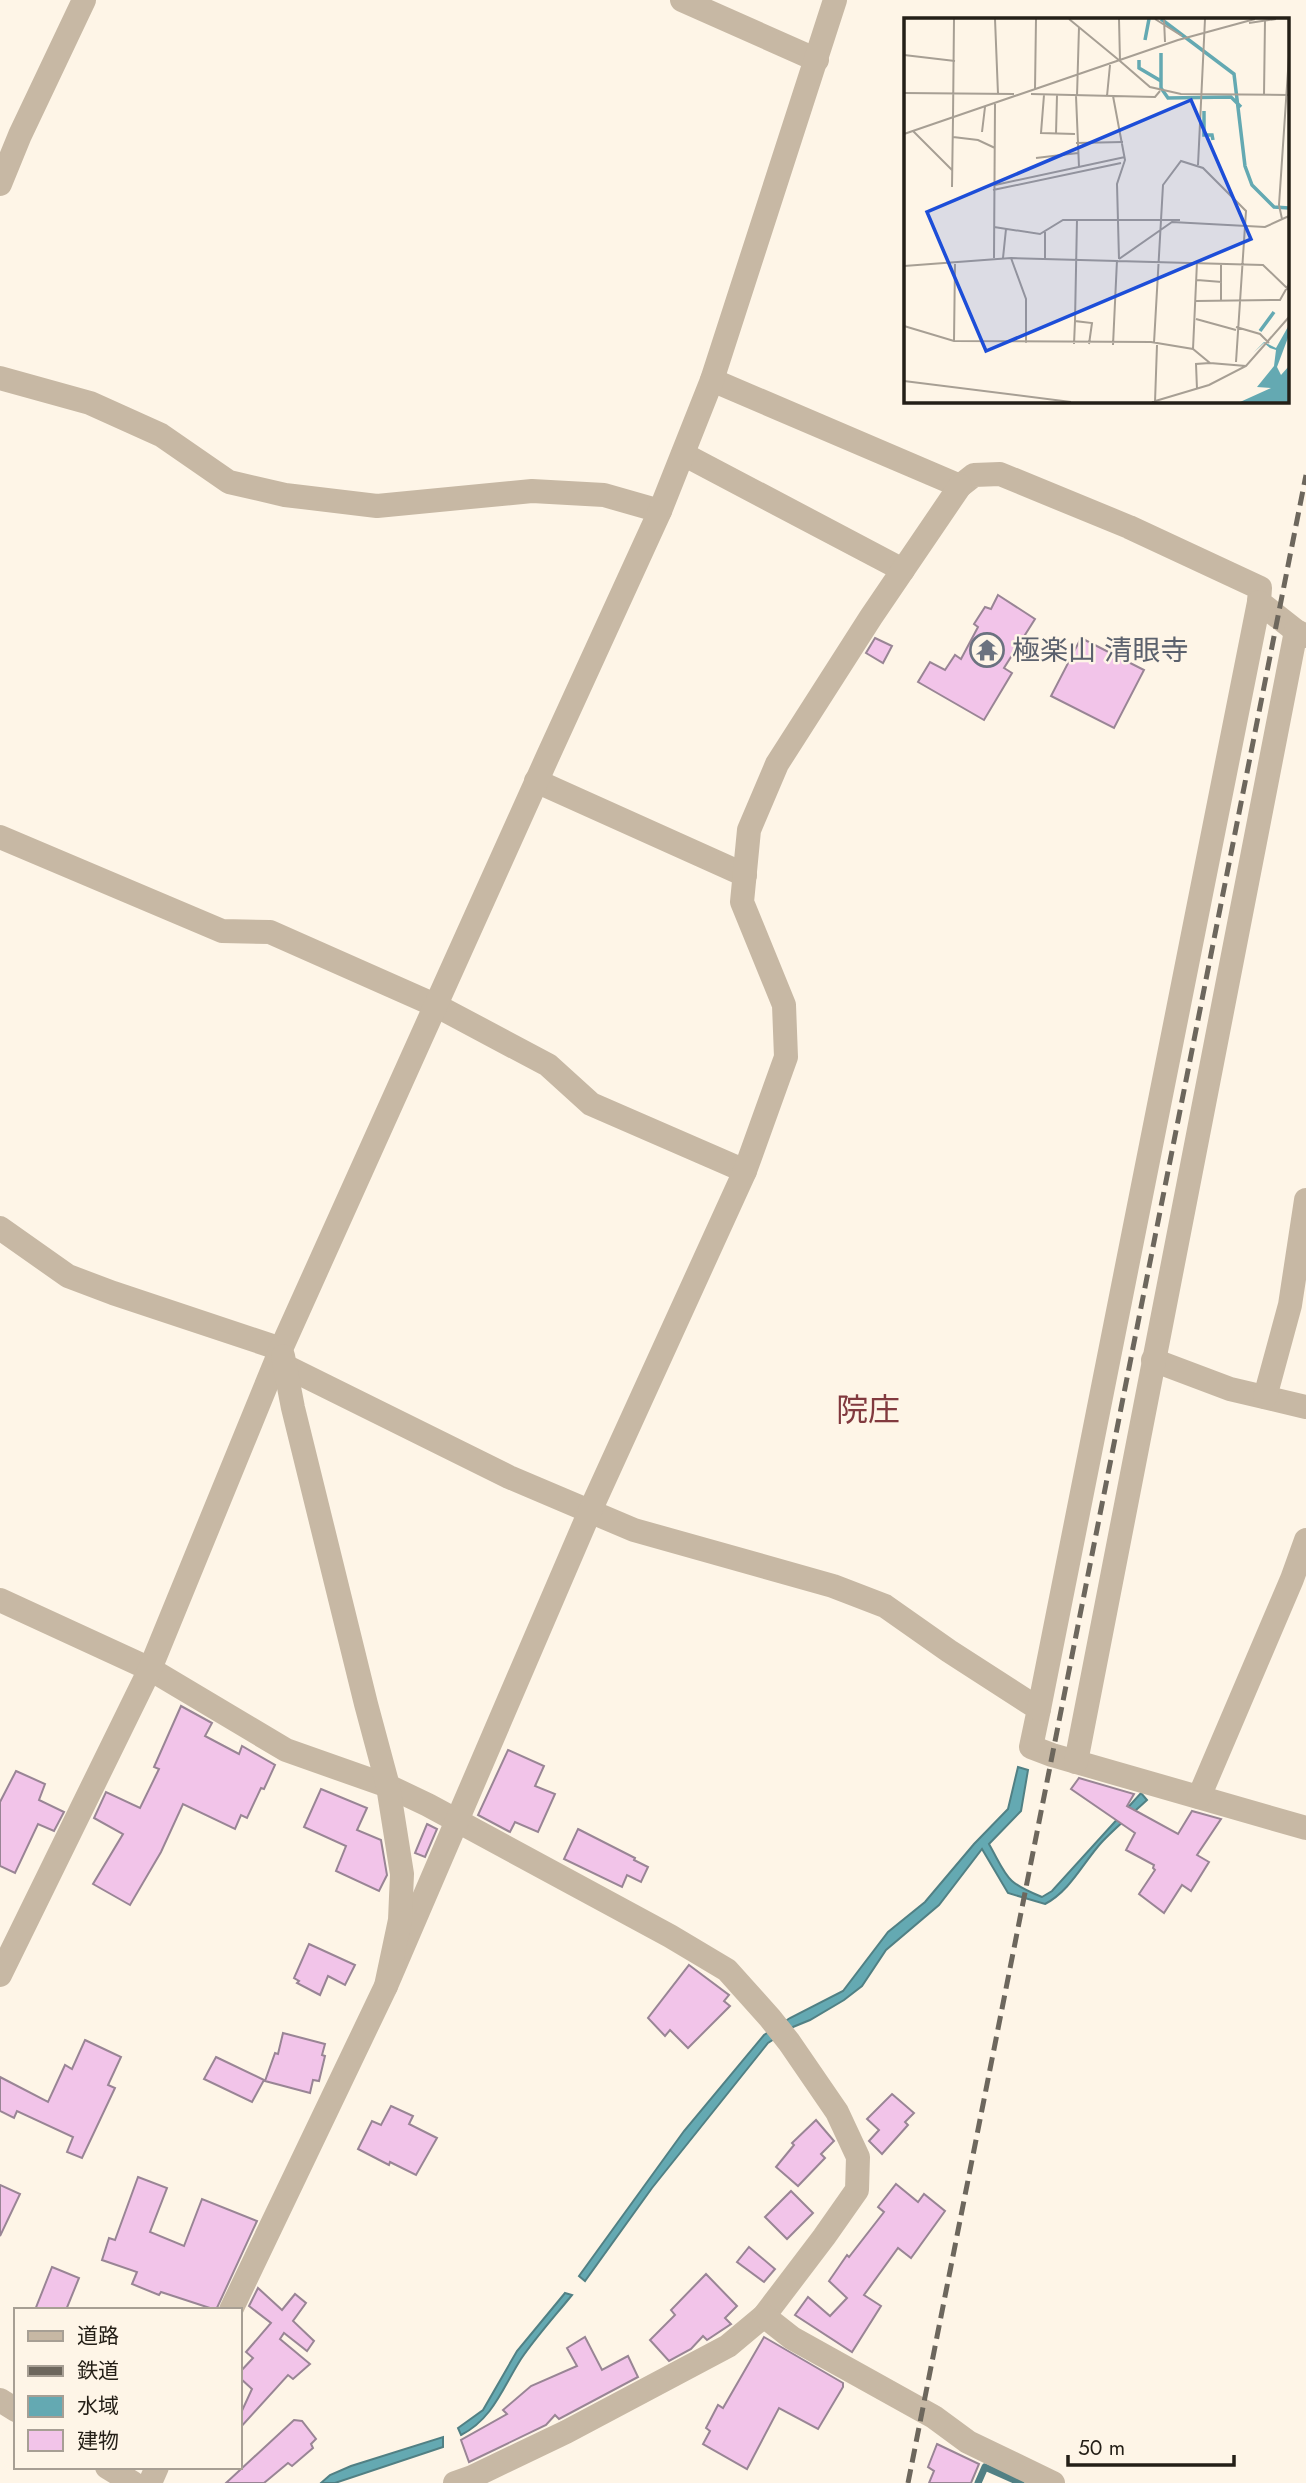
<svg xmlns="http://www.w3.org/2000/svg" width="1306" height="2483" font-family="Jost,'Noto Sans JP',sans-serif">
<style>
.water{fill:#64a9b2;stroke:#518084;stroke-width:2}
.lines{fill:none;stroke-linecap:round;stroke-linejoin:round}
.stream{stroke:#518084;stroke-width:7}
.building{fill:#f2c4e9;stroke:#998595;stroke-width:2}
.minor{stroke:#c7b8a4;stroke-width:24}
.rail{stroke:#6d675d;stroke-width:5;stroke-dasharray:14 7;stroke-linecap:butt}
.labels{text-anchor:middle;stroke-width:5;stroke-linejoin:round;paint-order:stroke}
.worship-label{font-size:28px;fill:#5b616d;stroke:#fef5e7;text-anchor:start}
.quarter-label{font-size:32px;fill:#81393e;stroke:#fef5e7}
.inset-river{fill:none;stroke:#64a9b2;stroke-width:3.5}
.inset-road{fill:none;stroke:#a79f94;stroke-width:2}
.view{fill:#1d4ed8;fill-opacity:0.15;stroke:#1d4ed8;stroke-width:3.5}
.inset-edge{fill:none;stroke:#241f17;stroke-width:3.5}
</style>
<rect width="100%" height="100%" fill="#fef5e7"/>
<g class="water">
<path d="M1018,1767L1028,1770L1021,1811L989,1844C1008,1878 1005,1882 1042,1897L1052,1891L1141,1793L1147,1800C1132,1814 1115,1828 1101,1843C1083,1863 1070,1891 1045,1904L1008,1893L982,1849L939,1905L886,1950L862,1986L844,2000L810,2020L793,2027L768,2043L652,2188L585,2281L579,2276L684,2131L764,2035L790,2018L843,1991L888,1932L925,1902L974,1844L1008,1809Z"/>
<path d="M565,2293L572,2295C555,2316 536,2337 521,2359C503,2387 493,2419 461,2435L458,2428L483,2410L517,2351Z"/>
<path d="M443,2437V2447L335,2483H321L330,2475L351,2466Z"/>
</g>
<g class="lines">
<path class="stream" d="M978,2483L985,2467L1021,2483"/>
</g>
<g class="building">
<path d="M998,595L1035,619L1004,668L1012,673L984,720L918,682L930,662L945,670L955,655L961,659L978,627L974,624L985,607L991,609Z"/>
<path d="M875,638L892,646L883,663L866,653Z"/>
<path d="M1081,638L1144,670L1114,728L1051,696Z"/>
<path d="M181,1706L212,1723L205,1736L239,1754L242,1746L275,1765L264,1789L261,1788L247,1818L241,1815L235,1829L183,1804L161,1852L130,1905L93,1884L123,1834L94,1818L106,1792L140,1808L159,1769L154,1767Z"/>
<path d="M508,1750L544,1766L535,1786L555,1794L538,1832L515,1822L510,1832L478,1815Z"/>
<path d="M16,1771L45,1784L39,1800L64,1812L54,1831L38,1824L15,1873L0,1866V1802Z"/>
<path d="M1079,1778L1134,1794L1127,1806L1178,1834L1192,1811L1221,1819L1197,1855L1209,1862L1191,1891L1182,1885L1164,1913L1139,1894L1155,1870L1153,1868L1154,1865L1126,1850L1135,1833L1071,1789Z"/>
<path d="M321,1789L367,1808L357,1830L381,1840L387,1875L379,1891L336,1871L346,1846L304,1827Z"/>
<path d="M427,1824L437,1829L425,1857L415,1853Z"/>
<path d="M578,1829L635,1858L634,1860L648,1867L641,1882L627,1875L622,1887L564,1859Z"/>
<path d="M309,1944L355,1965L345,1985L328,1976L320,1995L297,1983L299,1981L294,1978Z"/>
<path d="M689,1965L729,1995L724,2001L730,2006L688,2048L670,2030L665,2036L648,2018Z"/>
<path d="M283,2033L325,2044L322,2055L325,2056L319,2081L313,2080L310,2093L265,2081L275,2053L278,2054Z"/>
<path d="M85,2040L121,2057L108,2085L115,2088L82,2158L67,2152L73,2137L17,2111L14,2118L0,2111V2077L48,2102L65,2065L72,2069Z"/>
<path d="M216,2057L264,2080L252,2102L204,2079Z"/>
<path d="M892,2094L914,2113L905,2122L908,2125L882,2154L869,2141L879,2130L867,2119Z"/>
<path d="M391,2106L413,2116L409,2124L437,2138L416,2175L390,2162L389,2165L358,2149L372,2121L381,2125Z"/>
<path d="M816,2120L834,2141L821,2154L825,2158L798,2186L776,2167L794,2145L792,2143Z"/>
<path d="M138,2177L167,2188L150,2232L184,2246L202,2199L257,2221L216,2310L161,2292L159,2295L132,2284L137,2272L102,2260L109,2238L115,2240Z"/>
<path d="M896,2184L918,2202L924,2194L945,2211L911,2258L898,2248L864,2295L881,2306L852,2352L795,2315L808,2297L830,2316L847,2298L829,2281L847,2255L849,2257L884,2212L878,2207Z"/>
<path d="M0,2185L20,2194L0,2236Z"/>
<path d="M791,2191L813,2213L787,2239L765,2217Z"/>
<path d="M749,2247L775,2269L764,2282L737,2262Z"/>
<path d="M52,2267L79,2278L66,2310H35Z"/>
<path d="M706,2274L737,2306L725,2318L731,2324L707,2340L703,2336L691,2349L669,2361L650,2340L675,2315L671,2310Z"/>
<path d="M258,2288L282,2310L295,2294L306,2303L293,2321L314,2341L307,2351L284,2333L280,2339L310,2364L293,2379L288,2375L240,2428V2415L252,2389L240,2378V2372L253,2358L246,2352L271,2323L249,2306Z"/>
<path d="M585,2337L602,2370L628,2356L638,2377L559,2419L555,2415L546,2425L469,2462L461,2440L507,2414L503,2410L531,2386L577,2366L567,2348Z"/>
<path d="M764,2337L843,2383V2387L818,2429L779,2408L747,2469L703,2444L710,2431L706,2428L718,2405L723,2408Z"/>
<path d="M294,2420L302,2421L316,2439L311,2444L313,2448L292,2466L288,2463L264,2483H226Z"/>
<path d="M937,2444L979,2464L971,2483H929L934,2471L928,2467Z"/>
</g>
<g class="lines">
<g class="minor">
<path d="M682,0L817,60"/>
<path d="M0,184L20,135L84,0"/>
<path d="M0,378L90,403L161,435L229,482L285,495L377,506L532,491L604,495L660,511"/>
<path d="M712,380L960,486L974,475L1000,474L1129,527L1260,588L1259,602L1296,631L1306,636"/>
<path d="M683,454L903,570"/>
<path d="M536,781L745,875"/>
<path d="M0,837L222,931L270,932L437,1006L548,1065L591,1104L745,1171"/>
<path d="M0,1228L68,1276L113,1293L281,1349"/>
<path d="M1153,1360L1230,1389L1306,1407"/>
<path d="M285,1366L509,1477L634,1530L833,1586L885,1606L949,1651L1039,1709L1031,1747L1052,1755L1306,1828"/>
<path d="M1265,1397L1290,1305L1306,1200"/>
<path d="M0,1600L150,1669L286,1750L388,1786L428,1805L670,1936L727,1970L770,2018L789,2042L837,2112L858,2157L857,2190L824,2237L764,2316L728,2346L566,2432L472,2477L455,2483"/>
<path d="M1039,1709L1259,602"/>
<path d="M1076,1762L1296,631"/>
<path d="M1199,1797L1292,1579L1306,1540"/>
<path d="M0,1975L150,1669L281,1349L547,758L660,511L712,380L835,0"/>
<path d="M386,1986L590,1511L745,1171L786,1057L784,1005L742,902L749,830L777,764L871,617L960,486"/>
<path d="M231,2310L386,1986L400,1920L402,1874L388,1786L366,1704L293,1408L283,1356"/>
<path d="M764,2316L792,2338L934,2417L968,2442L1053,2483"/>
<path d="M0,2400L16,2410"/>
<path d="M107,2467L133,2483"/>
<path d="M150,2483L157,2467"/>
</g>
<path class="rail" d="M908,2483L1306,475"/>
</g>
<defs>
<g id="temple-ring" transform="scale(1.75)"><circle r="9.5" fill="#fef5e7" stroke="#6b7280" stroke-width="1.5"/><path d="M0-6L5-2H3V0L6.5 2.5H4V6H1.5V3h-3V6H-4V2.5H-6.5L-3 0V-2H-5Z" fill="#6b7280"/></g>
</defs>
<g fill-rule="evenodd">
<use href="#temple-ring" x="987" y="650"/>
</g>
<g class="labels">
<g class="worship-label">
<text x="1012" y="660">極楽山 清眼寺</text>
</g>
<g class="quarter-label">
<text x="868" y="1421">院庄</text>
</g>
</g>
<g transform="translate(904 18)">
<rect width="385" height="385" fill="#fef5e7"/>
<path d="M385,307V317L373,349L377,357L385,348V384H336L367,370L353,369L370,348L372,332L366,330L360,325L349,335L360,324L372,330Z" fill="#64a9b2"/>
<path class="inset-river" d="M257,1L330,56L341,148L348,167L370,189L385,190M241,22L245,1M257,35V70L264,80L327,79L337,89M235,42V50L257,63M300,93V117H308L309,122M356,313L370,294"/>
<path class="inset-road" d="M91,1L94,76M165,1L216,43M215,1L216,43L246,69L277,76L385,77M251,1L278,18M260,1L261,24M345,5L372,1M0,37L51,43M131,71L132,1M0,75L110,76M127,76L251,79L256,73M140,77L137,115L171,116M360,77L361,2M172,78L175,149M173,78L175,9M203,78L206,47M209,78L221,142L213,166L215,241M49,100L50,1M9,113L48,152M78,114L81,89M0,116L274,22L351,1M152,116L153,77M49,119L74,122L91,130M172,125L219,124M132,140L174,135M294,147L301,1M91,167L221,139M48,169L49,100M89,172L217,145M173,201L171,303L188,305L185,326M378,201L375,187L385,38M90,209L136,216L159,202H276M90,240L91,86M99,240L102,211M107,240L122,281V325M141,241V214M215,241L268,204L361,209L385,198M0,248L107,240L359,247L385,272M293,262L318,264M292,283L376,282L385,266M317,283V246M292,301L332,312M0,308L50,323L247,324L289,331L306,345L342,348M332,309L356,316L365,325M50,323L51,244M250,325L259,167L277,143L299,150L342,193L332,344M170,326L171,303M209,327L213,242M289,331L293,244M0,363L167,384M293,371L292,346L306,345M248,384L305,367L342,348L385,299M251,384L253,327"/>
<path class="view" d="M287,82L347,221L82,333L23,194Z"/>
<rect width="385" height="385" class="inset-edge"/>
</g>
<rect x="14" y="2308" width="228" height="161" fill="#fef5e7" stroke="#a79f94" stroke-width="2"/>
<rect x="28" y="2331" width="35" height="10" fill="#c7b8a4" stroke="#a79f94" stroke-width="2"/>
<text x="77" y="2343" font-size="21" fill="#241f17">道路</text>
<rect x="28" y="2366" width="35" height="10" fill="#6d675d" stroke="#a79f94" stroke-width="2"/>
<text x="77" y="2378" font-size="21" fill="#241f17">鉄道</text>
<rect x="28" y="2396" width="35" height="21" fill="#64a9b2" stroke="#a79f94" stroke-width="2"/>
<text x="77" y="2413" font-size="21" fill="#241f17">水域</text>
<rect x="28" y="2430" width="35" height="21" fill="#f2c4e9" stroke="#a79f94" stroke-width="2"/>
<text x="77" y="2448" font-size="21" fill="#241f17">建物</text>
<path d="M1068 2455v10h166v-10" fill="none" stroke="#241f17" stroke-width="3.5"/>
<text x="1078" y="2455" font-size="21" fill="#241f17" stroke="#fef5e7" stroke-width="5" paint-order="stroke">50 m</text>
</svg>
